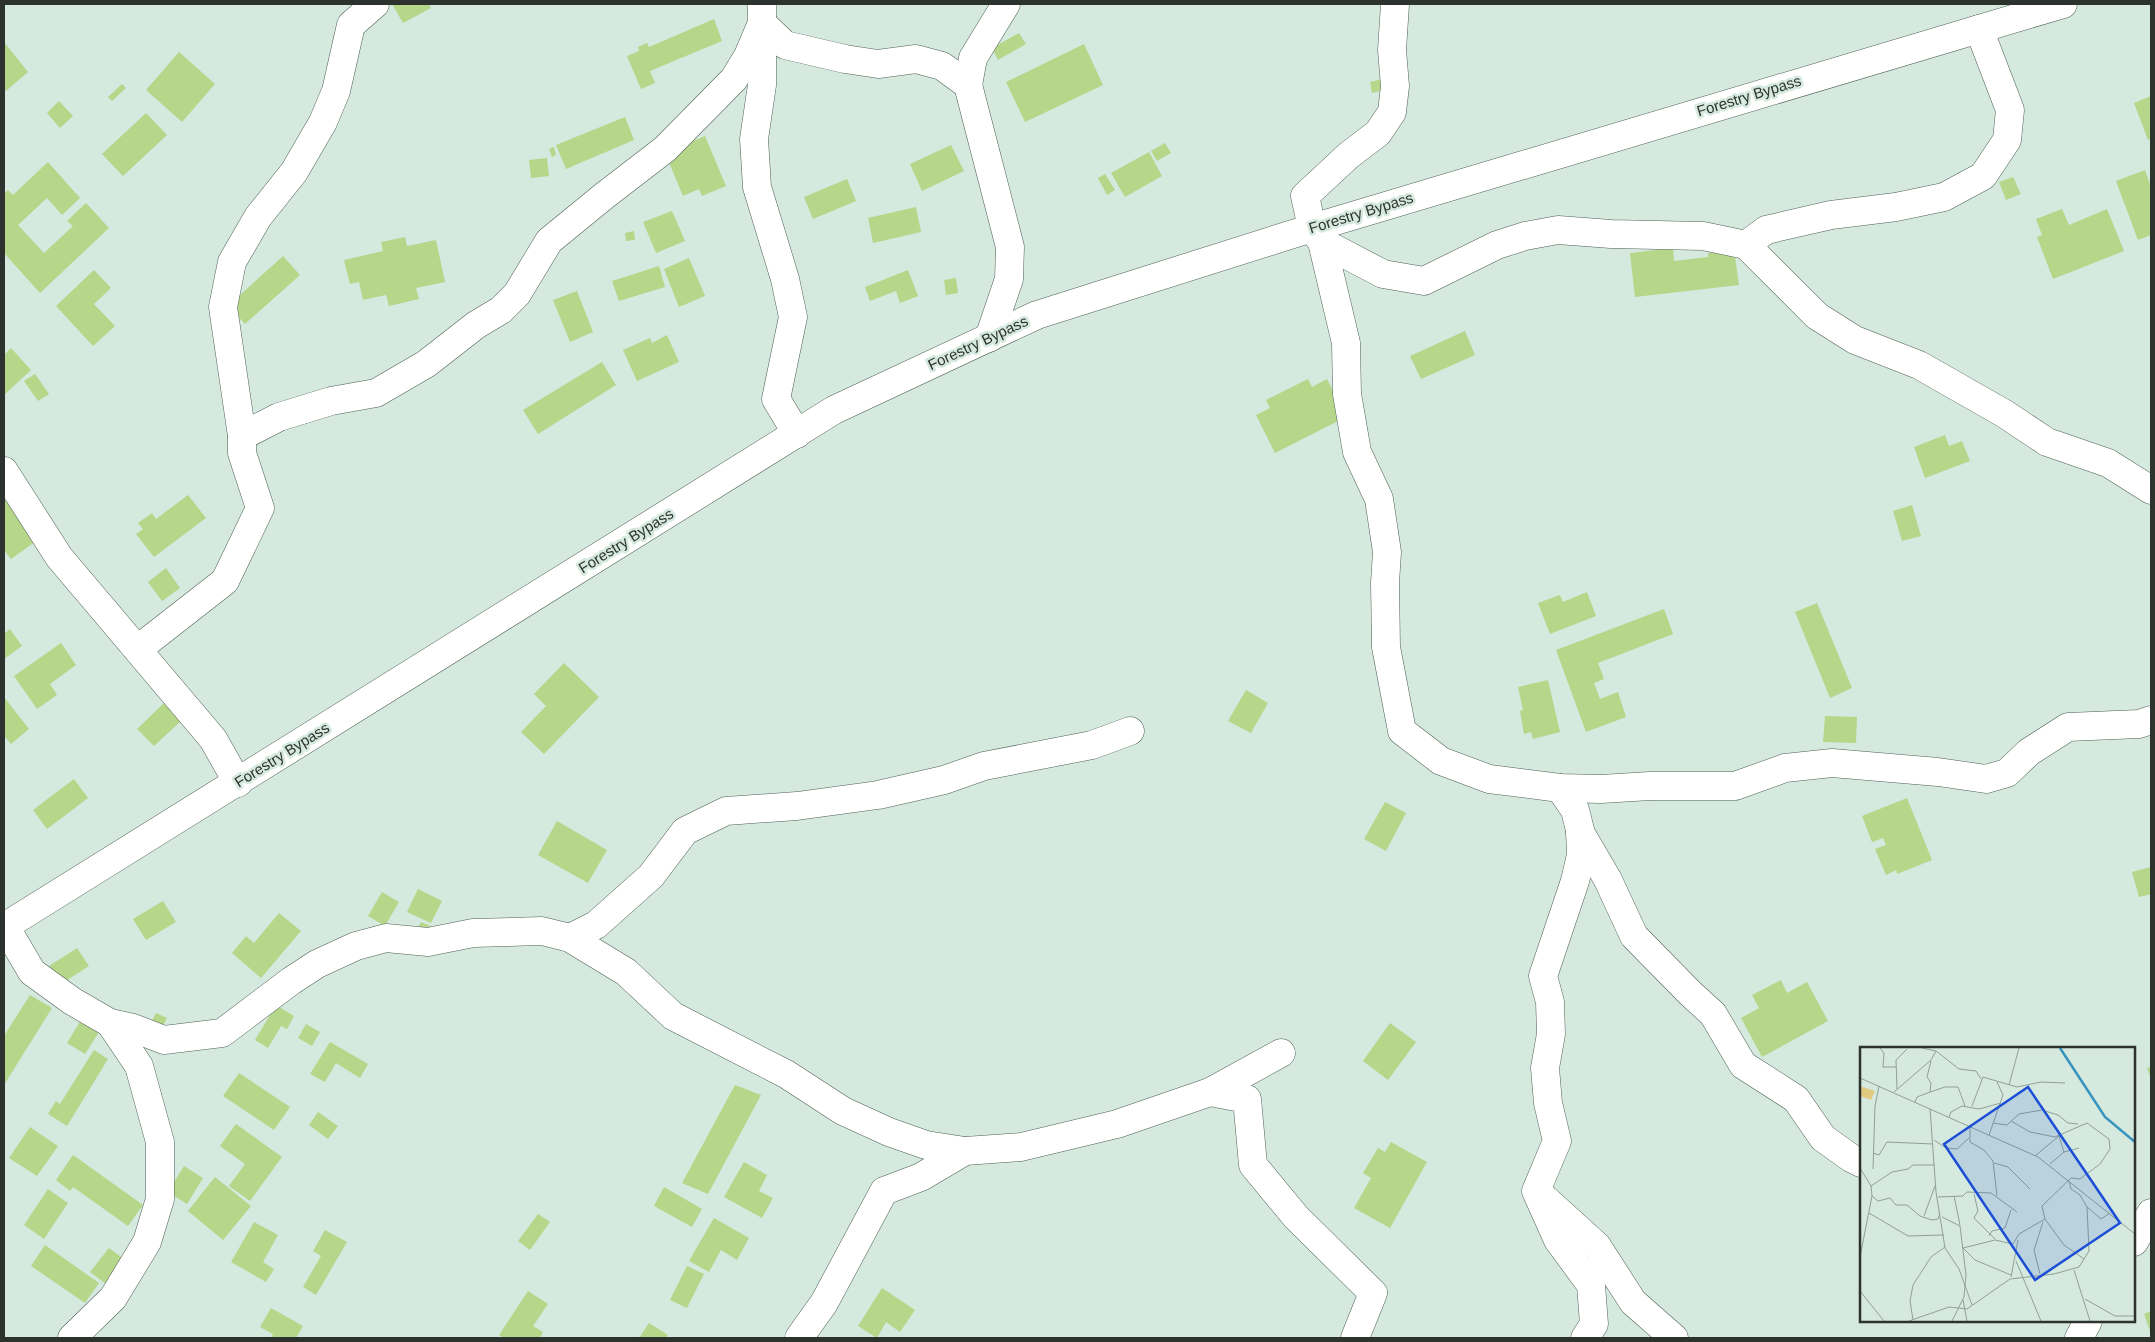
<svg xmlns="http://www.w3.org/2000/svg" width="2155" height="1342" font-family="Helvetica,sans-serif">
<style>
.building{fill:#b6d689}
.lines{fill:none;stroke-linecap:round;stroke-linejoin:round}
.minor-casing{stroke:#4e6056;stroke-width:29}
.minor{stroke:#fff;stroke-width:28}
.labels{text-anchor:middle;stroke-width:5;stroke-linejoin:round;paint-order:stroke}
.street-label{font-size:15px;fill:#2c332f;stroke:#d5e9de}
.inset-river{fill:none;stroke:#3794be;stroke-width:2.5}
.inset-road{fill:none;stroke:#91a098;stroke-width:1}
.view{fill:#1d4ed8;fill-opacity:0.15;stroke:#1d4ed8;stroke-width:2.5}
.inset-edge{fill:none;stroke:#2c332f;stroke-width:2.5}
</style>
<rect width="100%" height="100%" fill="#d5e9de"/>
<g class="building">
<path d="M392,4H429L431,8L403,23Z"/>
<path d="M714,19L722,41L650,71L655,83L641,89L627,56L639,51L638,47L647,43L649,47Z"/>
<path d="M1019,33L1026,44L998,60L992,48Z"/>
<path d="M4,42L28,72L6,91L4,88Z"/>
<path d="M1084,44L1103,85L1025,122L1006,82Z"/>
<path d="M179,52L215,84L182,122L146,90Z"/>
<path d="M1382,79L1384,90L1372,93L1370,82Z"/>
<path d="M122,84L126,88L112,101L108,97Z"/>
<path d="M2151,96V139L2148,140L2134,103Z"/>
<path d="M59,101L73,116L60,128L47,113Z"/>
<path d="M146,113L167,135L123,176L102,154Z"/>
<path d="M625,117L634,140L566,169L556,145Z"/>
<path d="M705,136L726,186L702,196L699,189L683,196L665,153Z"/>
<path d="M1165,143L1171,153L1157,161L1151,151Z"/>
<path d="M951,145L964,171L922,191L910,164Z"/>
<path d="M554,147L556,155L552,157L549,149Z"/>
<path d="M1149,152L1162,176L1125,197L1111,173Z"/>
<path d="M547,158L549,176L531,178L529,160Z"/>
<path d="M48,162L80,198L62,215L47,198L18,225L44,253L73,226L67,221L86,203L109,228L40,293L4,253V194L8,190L13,195Z"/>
<path d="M2145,170L2151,187V235L2138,240L2116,181Z"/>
<path d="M1105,174L1115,190L1107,195L1098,178Z"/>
<path d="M2013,177L2021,194L2006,200L1999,182Z"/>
<path d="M847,179L856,201L813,219L804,197Z"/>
<path d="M916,207L921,232L873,243L868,218Z"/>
<path d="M2062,209L2069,225L2107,209L2124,251L2053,279L2037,237L2042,235L2036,219Z"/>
<path d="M672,211L685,241L656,253L643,222Z"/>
<path d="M634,231L635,240L626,241L625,233Z"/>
<path d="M405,237L407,246L436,240L445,282L416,288L419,299L389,306L386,295L363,300L359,282L350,284L344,260L383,251L381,242Z"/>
<path d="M1673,248L1674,261L1708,257V253L1734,250L1739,285L1635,297L1630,253Z"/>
<path d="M283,256L300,275L245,324L228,306Z"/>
<path d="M689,258L705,296L679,307L664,269Z"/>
<path d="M659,266L665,287L619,301L612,281Z"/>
<path d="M94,270L111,288L94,304L115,326L93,346L56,306Z"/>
<path d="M908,270L918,296L900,303L896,291L870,301L865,287Z"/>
<path d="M956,278L958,293L946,295L944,280Z"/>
<path d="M577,291L593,332L570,342L553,300Z"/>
<path d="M1465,331L1475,355L1421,379L1410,356Z"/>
<path d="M667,335L679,362L637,381L623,350L650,338L652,343Z"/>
<path d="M11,348L31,370L4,395V355Z"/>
<path d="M602,362L616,385L538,434L523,410Z"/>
<path d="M35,374L49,394L38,401L24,381Z"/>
<path d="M1308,379L1312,387L1327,379L1346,417L1275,453L1256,415L1270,408L1266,400Z"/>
<path d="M1945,435L1949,446L1962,441L1970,461L1925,478L1914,447Z"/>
<path d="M188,495L206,518L154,557L136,534L143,529L138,523L152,513L156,519Z"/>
<path d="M5,500L35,542L11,559L4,550Z"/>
<path d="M1912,505L1921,536L1902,541L1893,511Z"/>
<path d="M166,568L180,588L162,601L148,582Z"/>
<path d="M1587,592L1596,616L1550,634L1538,603L1560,595L1563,602Z"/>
<path d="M1817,603L1852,688L1830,698L1795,612Z"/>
<path d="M1664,609L1673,634L1598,663L1604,679L1594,683L1600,699L1618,692L1626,717L1586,732L1556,650Z"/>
<path d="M10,629L22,646L4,659V634Z"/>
<path d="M61,643L76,665L50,684L57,695L37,709L14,676Z"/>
<path d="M564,663L599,697L544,754L521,732L546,706L534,694Z"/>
<path d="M1548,680L1560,732L1533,739L1531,732L1524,734L1520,711L1523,710L1518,687Z"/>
<path d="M1246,690L1268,703L1251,733L1228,721Z"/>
<path d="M4,697L29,729L11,744L4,736Z"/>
<path d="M164,703L181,721L154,746L137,729Z"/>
<path d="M1825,716L1857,717L1856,743L1823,742Z"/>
<path d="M74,779L88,798L47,829L33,810Z"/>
<path d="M1907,798L1932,860L1897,874L1896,870L1886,875L1875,849L1886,845L1883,838L1872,842L1862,816Z"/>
<path d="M1385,802L1406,813L1386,851L1364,839Z"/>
<path d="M557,821L607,850L588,883L538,855Z"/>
<path d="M2151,867V894L2139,897L2132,872Z"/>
<path d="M418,889L442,901L431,923L407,912Z"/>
<path d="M382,892L399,902L385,926L368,916Z"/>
<path d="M163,901L176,922L146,940L133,919Z"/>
<path d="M279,913L301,931L261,978L232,953L246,936L254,943Z"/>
<path d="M421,922L433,927L427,938L416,933Z"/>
<path d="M77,948L89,966L61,984L49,966Z"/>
<path d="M1781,980L1787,993L1807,982L1828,1021L1762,1057L1741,1018L1759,1008L1752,995Z"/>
<path d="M30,995L52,1008L4,1085V1036Z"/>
<path d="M276,1005L294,1016L287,1029L281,1026L268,1048L255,1040Z"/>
<path d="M156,1013L167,1018L159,1034L148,1028Z"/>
<path d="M81,1020L99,1032L85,1054L67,1043Z"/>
<path d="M1390,1023L1416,1042L1388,1080L1363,1061Z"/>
<path d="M306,1024L320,1032L312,1046L298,1038Z"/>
<path d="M330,1042L368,1064L360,1078L336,1063L325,1082L310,1074Z"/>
<path d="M94,1050L108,1059L67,1126L48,1114L56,1101L60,1104Z"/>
<path d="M2151,1067V1079L2147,1068Z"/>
<path d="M239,1073L290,1107L274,1130L223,1096Z"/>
<path d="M735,1085L761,1095L708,1194L682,1183Z"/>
<path d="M318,1112L338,1126L328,1139L309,1125Z"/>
<path d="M236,1124L282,1157L250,1201L229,1186L245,1164L220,1146Z"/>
<path d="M30,1127L58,1146L37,1176L9,1158Z"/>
<path d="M1391,1142L1427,1162L1390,1228L1354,1208L1371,1178L1363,1173L1378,1148L1385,1152Z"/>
<path d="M73,1155L143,1205L128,1226L73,1187L70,1191L56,1180Z"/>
<path d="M744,1162L767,1175L759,1191L773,1198L762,1218L724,1197Z"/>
<path d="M184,1166L203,1178L187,1204L168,1192Z"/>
<path d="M215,1177L251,1206L223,1240L188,1211Z"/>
<path d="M664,1187L702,1209L692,1227L654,1206Z"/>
<path d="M48,1189L68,1203L44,1239L24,1225Z"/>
<path d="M538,1214L550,1222L530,1250L518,1241Z"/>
<path d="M714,1218L749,1238L737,1260L721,1250L709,1272L689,1261Z"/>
<path d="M254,1222L278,1235L263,1262L274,1269L266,1282L231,1262Z"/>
<path d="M325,1230L347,1242L316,1295L303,1287L321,1256L313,1251Z"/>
<path d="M45,1245L99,1283L85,1303L31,1266Z"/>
<path d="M109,1248L128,1262L110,1287L90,1272Z"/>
<path d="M687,1266L704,1274L687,1308L670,1300Z"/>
<path d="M882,1288L915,1310L900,1332L886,1322L877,1338L858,1326Z"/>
<path d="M528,1291L548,1304L533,1326L543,1332L540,1338H504L499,1335Z"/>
<path d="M271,1308L303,1326L296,1338H271L273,1334L260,1327Z"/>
<path d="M2151,1311V1334L2144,1314Z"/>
<path d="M649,1323L668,1335L666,1338H639Z"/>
</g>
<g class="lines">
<g class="minor-casing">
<g id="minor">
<path d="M1395,4L1392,50L1395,86L1392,112L1378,133L1349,155L1305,196L1312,228L1322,242L1346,343L1347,394L1357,452L1379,499L1387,552L1385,583L1386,647L1402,731L1441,761L1489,779L1560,788L1601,789L1650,786H1735L1785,768L1832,763L1938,772L1986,779L2007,773L2029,752L2068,727L2139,724L2151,720"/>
<path d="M762,23L785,45L845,59L878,64L916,59L942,66L968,85L1010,247L1009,279L989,338"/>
<path d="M762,32V85L754,139L757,187L785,279L793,317L776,399L797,434"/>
<path d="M968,85L973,58L1006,4"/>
<path d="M1322,242L1383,274L1424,281L1497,245L1525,236L1558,230L1611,234L1703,236L1746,245L1817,316L1855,340L1919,365L2005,414L2047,442L2108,463L2151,490"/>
<path d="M1746,245L1766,230L1831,215L1896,207L1944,197L1983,176L2007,140L2010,110L1979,29"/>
<path d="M242,436L279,417L331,401L376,393L426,364L476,325L501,310L517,294L549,241L604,196L665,149L734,79L748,56L762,23V4"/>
<path d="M4,471L59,557L213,739L238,783"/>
<path d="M138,649L225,581L260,508L242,453V436L223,307L232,262L258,217L294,172L323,122L336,91L351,25L375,4"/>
<path d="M1560,788L1575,810L1580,830L1581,855L1575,881L1543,976L1550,1002L1551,1034L1545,1068L1548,1103L1557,1141L1536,1191L1558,1240L1591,1285L1594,1324L1585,1338"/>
<path d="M1580,832L1608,880L1634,936L1690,993L1713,1014L1743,1065L1796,1099L1823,1138L1851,1158L1861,1163"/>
<path d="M5,926L32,972L72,1001L110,1023L133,1028L164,1040L222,1033L291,981L317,964L356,946L386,938L428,942L473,933L542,931L570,938L626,972L673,1016L786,1074L843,1111L889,1132L926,1145L965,1151L1021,1147L1117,1124L1210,1092L1281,1053"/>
<path d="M4,927L834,410L1037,315L1312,228L2063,4"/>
<path d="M570,938L596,925L651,876L685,831L726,811L797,806L878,795L944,780L984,766L1092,745L1130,731"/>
<path d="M1210,1092L1247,1099L1253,1165L1296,1217L1373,1293L1355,1338"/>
<path d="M1544,1198L1597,1246L1633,1302L1674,1338"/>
<path d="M2134,1242L2151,1213"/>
<path d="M72,1338L113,1298L147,1242L160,1199V1142L139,1066L110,1023"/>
<path d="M799,1338L824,1303L884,1191L921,1177L965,1151"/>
<path d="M2079,1338L2088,1321"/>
</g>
</g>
<use href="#minor" class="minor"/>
</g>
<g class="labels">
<g class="street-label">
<text transform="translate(1749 96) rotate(-17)" y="5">Forestry Bypass</text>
<text transform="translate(1361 213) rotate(-17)" y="5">Forestry Bypass</text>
<text transform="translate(978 343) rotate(-25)" y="5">Forestry Bypass</text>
<text transform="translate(626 541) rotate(-32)" y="5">Forestry Bypass</text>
<text transform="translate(282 755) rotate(-32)" y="5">Forestry Bypass</text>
</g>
</g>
<g transform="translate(1860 1047)">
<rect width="275" height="275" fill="#d5e9de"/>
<path d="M0,39L15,44L11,53L0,49Z" fill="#e2ca80"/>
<path class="inset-river" d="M200,1L245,70L275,95"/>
<path class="inset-road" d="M20,1L24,6L23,20H36M62,1L76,4L99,22L116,24L121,32M0,31L178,110L275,187M149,38L159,1M37,42L36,13L47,2M34,45L71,13L76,4M70,45L85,40H98L105,59M55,55L57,50L70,45L71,36L67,30L71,14M112,59L123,30L157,40L181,35L205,36M70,62L76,145L85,201L99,222L112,258M89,70L91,65L102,59L119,62L141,56M151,74L170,85L195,90L227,76L249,92L250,102L240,117L220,132L211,131L182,159L185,172L204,198L224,212M133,76L147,78L159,67L182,63L198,68L208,76L218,77M110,80V95L124,103L133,114L137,149M129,88L143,48L137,35M74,93L86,101L97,102L109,91M204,105L219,101M13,106L19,108L27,95L73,97M175,109L199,89L204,105L190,117M134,116L148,120L170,142M0,121L11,139L12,149L0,210M13,122L15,59L19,39M11,139L32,125L48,122L53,118H75M114,147L118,164L114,171L135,192M12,149L18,154L30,151L36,158H47L60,169L72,173L78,172L80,166M94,149L100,178M78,150L103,149L107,145L131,146L157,165M227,160L241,172L250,166M9,166L48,189L84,188M64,169L75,139M82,170L100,179L106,228L104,250L92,274M129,189L132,184L145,181L151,163M103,201L135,193L153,197L159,187L185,172M103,201L115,213L151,228M156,214L181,274M214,223L230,274M180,227L174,203L183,175M151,230L158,193M0,244L24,274M225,252L255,269H275M103,253L107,274M53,273L50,254L53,238L71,210L85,200M49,274L89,260L107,262L150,232L194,227L219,220L229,204L227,160L220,148L211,142L209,134"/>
<path class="view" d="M168,40L260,176L175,233L84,97Z"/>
<rect width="275" height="275" class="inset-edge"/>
</g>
<rect width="2155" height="1342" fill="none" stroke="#2c332f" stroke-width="10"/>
</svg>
